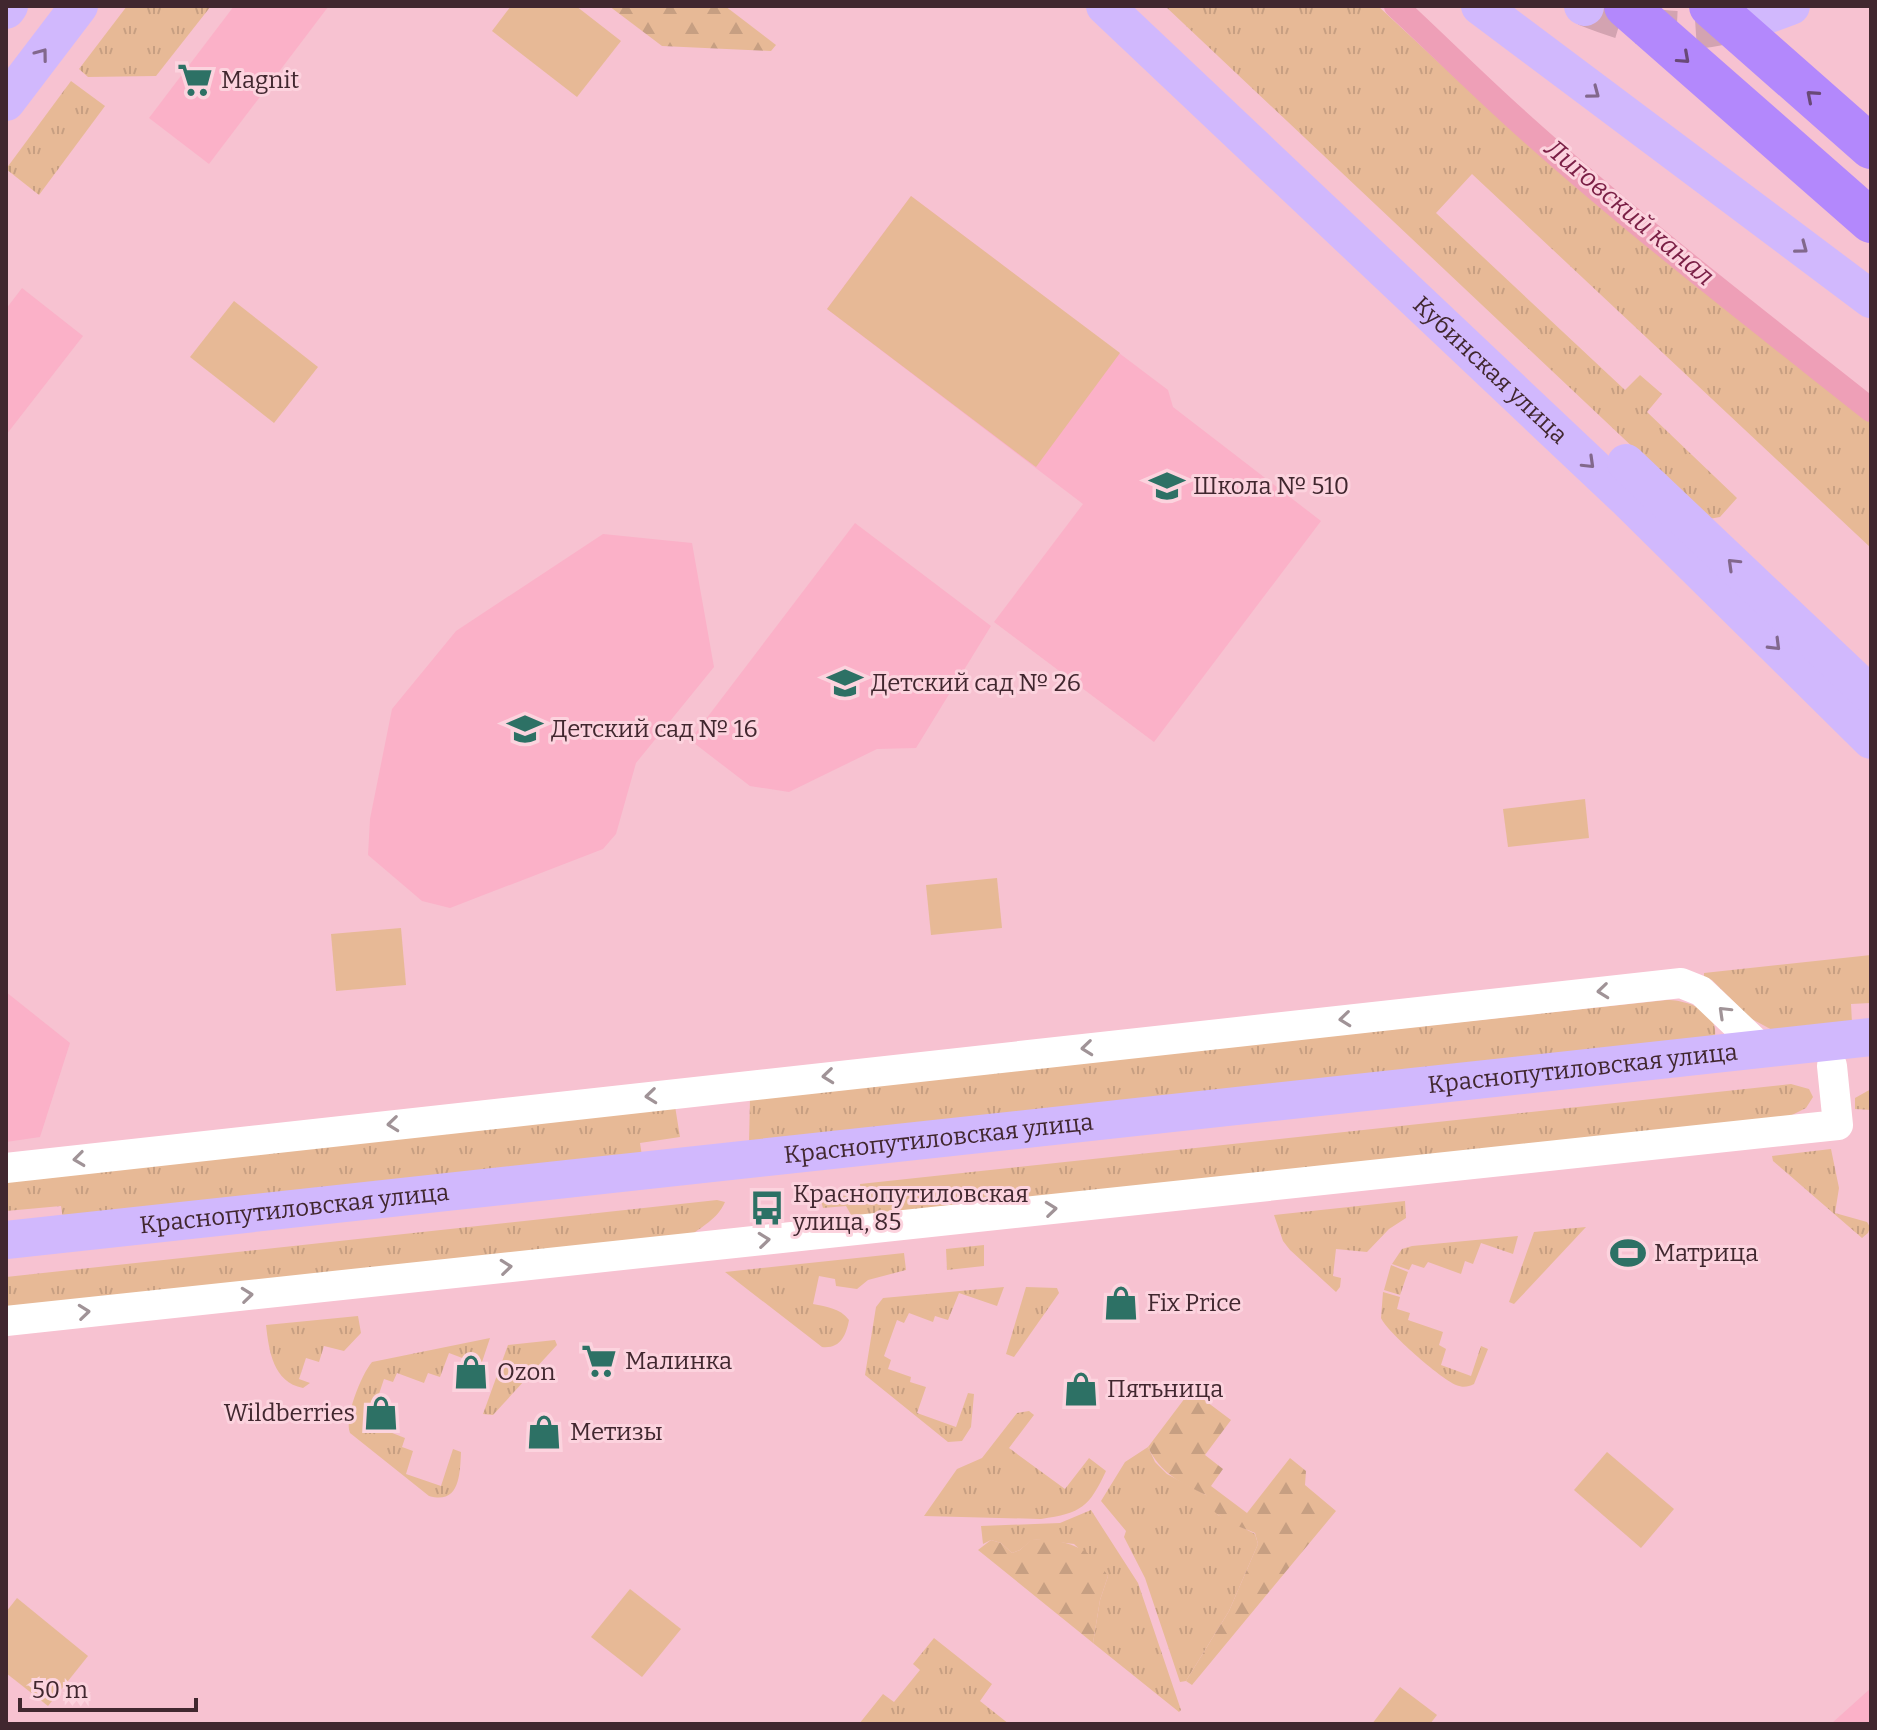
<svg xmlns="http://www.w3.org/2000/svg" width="1877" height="1730" font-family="Bitter,serif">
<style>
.built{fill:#fbb1c8}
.grass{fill:url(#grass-tufts)}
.forest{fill:url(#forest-firs)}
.park{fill:#e7b996}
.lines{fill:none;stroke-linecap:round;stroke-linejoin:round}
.canal{stroke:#ee9fb7;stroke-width:24}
.major-tunnel{stroke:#d3a3b1;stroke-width:38;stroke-dasharray:38 19;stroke-linecap:butt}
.minor{stroke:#fff;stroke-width:30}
.major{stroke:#d1b8fd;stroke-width:38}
.highway{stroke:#b388fc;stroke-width:44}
.oneway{stroke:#82688c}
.oneway2{stroke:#694977}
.oneway3{stroke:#a09397}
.labels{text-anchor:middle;stroke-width:6;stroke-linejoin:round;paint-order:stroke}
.poi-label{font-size:24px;fill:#41272f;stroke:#fcd3de;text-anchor:start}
.street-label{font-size:24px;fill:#41272f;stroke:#fcd3de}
.water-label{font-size:26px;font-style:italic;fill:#7b2046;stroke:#fcd3de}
</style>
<defs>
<pattern id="grass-tufts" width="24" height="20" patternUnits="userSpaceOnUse" patternTransform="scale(2)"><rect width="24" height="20" fill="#e7b996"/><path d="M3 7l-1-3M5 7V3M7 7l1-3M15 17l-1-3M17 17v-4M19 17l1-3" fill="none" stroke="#c79f82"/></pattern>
<pattern id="forest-firs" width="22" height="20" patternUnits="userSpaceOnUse" patternTransform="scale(2)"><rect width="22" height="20" fill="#e7b996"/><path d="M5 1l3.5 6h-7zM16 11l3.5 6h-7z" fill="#c79f82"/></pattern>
</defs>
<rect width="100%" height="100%" fill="#f7c2d1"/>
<g class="built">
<path d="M234,6L328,7L209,164L149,118Z"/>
<path d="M911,196L1168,390L1173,407L1321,521L1154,742L994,622L1083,504L827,309Z"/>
<path d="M22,288L83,336L6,435V309Z"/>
<path d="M855,523L991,626L916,748L877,749L789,792L750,786L690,740Z"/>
<path d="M603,534L692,543L714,667L636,763L616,834L603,849L450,908L422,901L368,855L370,819L392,709L456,631Z"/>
<path d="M6,992L70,1043L40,1137L6,1142Z"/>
<path d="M1871,1688V1724H1831Z"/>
</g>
<g class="grass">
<path d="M127,6H211L156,76L88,77L79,69Z"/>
<path d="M1165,6H1378L1490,110L1851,408L1857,407L1871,418V548L1472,174L1436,213L1625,390L1640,375L1662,394L1647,412L1737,498L1720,517L1709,519Z"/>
<path d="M71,81L105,106L39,195L6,169Z"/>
<path d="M1871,955V1003L1851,1004L1852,1023L1776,1032L1750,1018L1712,980L1704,977V973Z"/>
<path d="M1667,1000C1687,1000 1718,1011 1715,1036L749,1144L750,1098Z"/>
<path d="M1791,1084L1809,1089L1813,1097L1806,1108L1790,1116L854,1220L846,1206L823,1208L820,1198L861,1194L860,1184Z"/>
<path d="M1871,1089V1110L1855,1109V1098Z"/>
<path d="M675,1106L680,1137L640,1143L642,1156L63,1219L61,1206L6,1211V1180Z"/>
<path d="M1831,1149L1839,1188L1835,1213L1867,1222L1870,1227L1868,1233L1862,1238L1773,1161L1772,1156Z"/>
<path d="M717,1200L725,1202C718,1219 700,1228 685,1239L6,1310V1277Z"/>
<path d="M1405,1201L1406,1218L1389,1229L1367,1252L1336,1249L1333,1276L1341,1278L1340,1287L1336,1292L1290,1250L1283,1241L1274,1215Z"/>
<path d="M1586,1227L1514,1304L1509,1302L1534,1232Z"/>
<path d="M1518,1236L1513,1254L1481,1243L1473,1264L1465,1261L1461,1274L1428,1262L1424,1268L1412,1264L1409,1270L1392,1264L1402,1249L1412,1246Z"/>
<path d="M984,1245V1266L947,1270L946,1249Z"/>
<path d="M904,1253L906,1270L868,1280L857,1289L836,1286L835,1279L819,1276L813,1304C827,1307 840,1308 849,1320C846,1336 840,1349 822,1347L725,1272Z"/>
<path d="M1391,1265L1408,1272L1400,1295L1384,1290Z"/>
<path d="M1004,1287L997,1306L959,1293L948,1320L935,1316L933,1322L909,1313L904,1323L897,1320L884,1356L891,1360L888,1369L911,1377L910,1382L926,1387L917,1413L956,1427L968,1393L974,1394L971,1427L962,1441L948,1442L865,1375L876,1307L883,1298Z"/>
<path d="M1026,1287L1057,1288L1059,1293L1014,1357L1006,1354Z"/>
<path d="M1383,1292L1400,1297L1397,1309L1410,1313L1408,1320L1443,1332L1439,1345L1446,1349L1441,1365L1471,1376L1481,1346L1488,1349L1474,1384C1468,1387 1463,1388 1456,1385C1440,1378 1388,1333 1381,1318Z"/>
<path d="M358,1316L361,1333L344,1351L324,1346L319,1362L306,1358L299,1379L310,1383L303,1388C273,1382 269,1351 266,1325Z"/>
<path d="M490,1338L481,1365L449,1353L440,1377L428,1373L424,1383L397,1373L393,1382L384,1379L371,1418L379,1421L377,1427L405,1438L402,1447L413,1451L406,1474L441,1486L453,1449L461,1452C460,1474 460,1505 429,1496L350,1433C344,1418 361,1375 372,1362Z"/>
<path d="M555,1340L557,1345L493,1415L483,1414L508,1345Z"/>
<path d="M1029,1411L1034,1415L1009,1448L1065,1489L1089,1458L1106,1471C1089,1507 1082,1513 1041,1519L924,1516L957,1469L982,1458L1017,1413Z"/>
<path d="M1148,1447L1155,1462L1167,1474L1206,1495L1218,1515L1255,1534L1258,1544L1229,1611L1186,1681L1180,1682L1145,1578L1124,1537L1126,1531L1101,1501L1125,1462Z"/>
<path d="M1091,1510L1138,1583L1181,1710L1179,1712L1093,1643L1100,1600L1108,1576L1074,1544L1033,1539L1020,1550L1012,1553L1001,1543L991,1540L983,1544L981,1526L1060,1523Z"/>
<path d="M934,1638L992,1684L980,1701L1009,1724H859L883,1694L894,1702L920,1670L913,1664Z"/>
</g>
<g class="forest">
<path d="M609,6H725L776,45L771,51L662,46Z"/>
<path d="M1191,1390L1231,1420L1205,1455L1223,1469L1211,1486L1247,1513L1290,1458L1306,1471L1305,1485L1336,1511L1192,1685L1186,1681L1229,1611L1258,1544L1255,1533C1236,1525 1210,1518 1206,1495C1181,1483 1160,1473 1148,1447Z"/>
<path d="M1032,1539C1067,1540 1089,1546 1108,1576L1100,1600L1093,1643L978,1550L991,1540L1001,1543L1012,1553L1020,1550Z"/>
</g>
<g class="park">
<path d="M511,6H576L621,41L577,97L492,31Z"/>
<path d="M911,196L1120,353L1036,467L827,309Z"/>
<path d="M234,301L318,367L274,423L190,357Z"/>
<path d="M1585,799L1589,838L1508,847L1503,809Z"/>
<path d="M997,878L1002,928L931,935L926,885Z"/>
<path d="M401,928L406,985L336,991L331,934Z"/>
<path d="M1607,1452L1674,1509L1641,1548L1574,1490Z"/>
<path d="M630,1589L681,1629L642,1677L591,1637Z"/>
<path d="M17,1598L88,1656L48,1706L6,1673V1612Z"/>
<path d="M1400,1687L1437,1715L1430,1724H1372Z"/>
</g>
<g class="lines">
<path class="canal" d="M1396,6C1436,43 1475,82 1515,118C1629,221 1751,315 1871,410"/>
<path class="major-tunnel" d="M1585,7C1622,22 1663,34 1704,29C1720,27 1737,22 1754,19"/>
<g class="minor">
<path d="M6,1168L1681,983L1701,991L1762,1049"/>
<path d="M6,1321L1838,1125L1832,1066"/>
</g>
<g class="major">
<path id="s1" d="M1105,6L1628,500L1871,740"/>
<path d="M1480,6L1871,299"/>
<path d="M1583,6L1585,7"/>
<path d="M6,10L9,6"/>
<path d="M1758,18L1791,6"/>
<path d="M6,102L79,6"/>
<path d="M1626,463L1871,695"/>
<path id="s2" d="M6,1240L1871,1037"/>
</g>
<g class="highway">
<path d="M1626,6L1871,221"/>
<path d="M1711,6L1871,147"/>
</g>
</g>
<defs><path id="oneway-chevron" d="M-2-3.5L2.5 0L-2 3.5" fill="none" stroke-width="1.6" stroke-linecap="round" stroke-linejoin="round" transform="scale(2)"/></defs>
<g class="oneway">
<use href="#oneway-chevron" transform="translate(42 54) rotate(-53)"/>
<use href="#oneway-chevron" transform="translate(1594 93) rotate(37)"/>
<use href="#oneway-chevron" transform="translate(1802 248) rotate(37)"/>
<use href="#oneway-chevron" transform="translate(1589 463) rotate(44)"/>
<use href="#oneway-chevron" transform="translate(1733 564) rotate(-136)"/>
<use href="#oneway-chevron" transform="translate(1775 645) rotate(45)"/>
</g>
<g class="oneway2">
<use href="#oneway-chevron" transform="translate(1684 58) rotate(42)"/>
<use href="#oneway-chevron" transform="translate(1812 96) rotate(-139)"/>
</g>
<g class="oneway3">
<use href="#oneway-chevron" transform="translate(1603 991) rotate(174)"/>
<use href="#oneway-chevron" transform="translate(1724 1012) rotate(-136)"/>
<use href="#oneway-chevron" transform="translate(1345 1019) rotate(174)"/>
<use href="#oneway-chevron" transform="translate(1087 1048) rotate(174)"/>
<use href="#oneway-chevron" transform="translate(828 1076) rotate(174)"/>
<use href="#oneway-chevron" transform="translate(651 1096) rotate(174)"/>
<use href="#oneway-chevron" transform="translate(393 1124) rotate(174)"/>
<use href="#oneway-chevron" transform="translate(79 1159) rotate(173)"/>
<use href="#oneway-chevron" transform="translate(1051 1209) rotate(-6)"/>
<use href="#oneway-chevron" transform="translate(764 1240) rotate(-6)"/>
<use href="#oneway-chevron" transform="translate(506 1267) rotate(-6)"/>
<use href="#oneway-chevron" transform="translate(247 1295) rotate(-6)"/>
<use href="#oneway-chevron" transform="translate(84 1312) rotate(-6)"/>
</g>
<defs>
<g id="supermarket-bare" transform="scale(2.76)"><path d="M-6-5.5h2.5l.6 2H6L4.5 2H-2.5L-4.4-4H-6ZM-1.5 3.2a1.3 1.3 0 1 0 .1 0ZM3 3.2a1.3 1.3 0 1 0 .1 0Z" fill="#2d7165" stroke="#fcd3de" stroke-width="2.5" paint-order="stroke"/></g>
<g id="school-bare" transform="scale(2.76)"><path d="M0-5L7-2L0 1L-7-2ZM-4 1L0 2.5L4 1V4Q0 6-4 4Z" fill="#2d7165" stroke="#fcd3de" stroke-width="2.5" paint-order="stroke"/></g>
<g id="bus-bare" transform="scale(2.76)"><path d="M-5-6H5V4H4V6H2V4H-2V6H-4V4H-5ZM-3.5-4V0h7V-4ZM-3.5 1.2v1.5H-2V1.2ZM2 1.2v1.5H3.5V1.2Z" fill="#2d7165" stroke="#fcd3de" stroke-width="2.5" paint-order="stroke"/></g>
<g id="stadium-bare" transform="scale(2.76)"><path d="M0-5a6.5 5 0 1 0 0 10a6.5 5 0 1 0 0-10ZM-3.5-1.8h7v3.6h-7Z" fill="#2d7165" stroke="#fcd3de" stroke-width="2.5" paint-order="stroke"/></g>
<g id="shop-bare" transform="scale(2.76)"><path d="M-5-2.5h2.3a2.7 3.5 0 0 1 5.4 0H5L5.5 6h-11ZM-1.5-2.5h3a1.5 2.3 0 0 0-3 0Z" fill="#2d7165" stroke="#fcd3de" stroke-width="2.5" paint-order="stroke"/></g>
</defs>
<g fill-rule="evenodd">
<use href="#supermarket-bare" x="195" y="80"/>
<use href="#school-bare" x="1167" y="486"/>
<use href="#school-bare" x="845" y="683"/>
<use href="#school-bare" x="525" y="729"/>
<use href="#bus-bare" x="767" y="1208"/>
<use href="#stadium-bare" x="1628" y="1253"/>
<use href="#shop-bare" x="1121" y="1303"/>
<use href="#supermarket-bare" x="599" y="1361"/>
<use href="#shop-bare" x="471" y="1372"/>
<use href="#shop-bare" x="1081" y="1389"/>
<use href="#shop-bare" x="381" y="1413"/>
<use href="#shop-bare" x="544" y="1432"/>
</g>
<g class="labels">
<g class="poi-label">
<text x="221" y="88">Magnit</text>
<text x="1193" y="494">Школа № 510</text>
<text x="871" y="691">Детский сад № 26</text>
<text x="551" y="737">Детский сад № 16</text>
<text x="793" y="1202">Краснопутиловская<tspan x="793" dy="28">улица, 85</tspan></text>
<text x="1654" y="1261">Матрица</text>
<text x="1147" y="1311">Fix Price</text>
<text x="625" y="1369">Малинка</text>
<text x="497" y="1380">Ozon</text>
<text x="1107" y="1397">Пятьница</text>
<text x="355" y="1421" text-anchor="end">Wildberries</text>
<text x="570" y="1440">Метизы</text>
</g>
<g class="street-label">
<text dy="8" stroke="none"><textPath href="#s1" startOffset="530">Кубинская улица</textPath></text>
<text dy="8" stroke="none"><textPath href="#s2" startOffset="1586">Краснопутиловская улица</textPath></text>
<text dy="8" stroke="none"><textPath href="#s2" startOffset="938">Краснопутиловская улица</textPath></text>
<text dy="8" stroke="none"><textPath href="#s2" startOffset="290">Краснопутиловская улица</textPath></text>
</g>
<g class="water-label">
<text transform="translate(1630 212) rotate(40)" y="9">Лиговский канал</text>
</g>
</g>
<rect width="1877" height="1730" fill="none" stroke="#41272f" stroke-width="16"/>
<path d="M20 1698v12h176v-12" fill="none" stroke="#41272f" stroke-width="4"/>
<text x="32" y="1698" font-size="24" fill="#41272f" stroke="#fcd3de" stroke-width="6" paint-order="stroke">50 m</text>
</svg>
